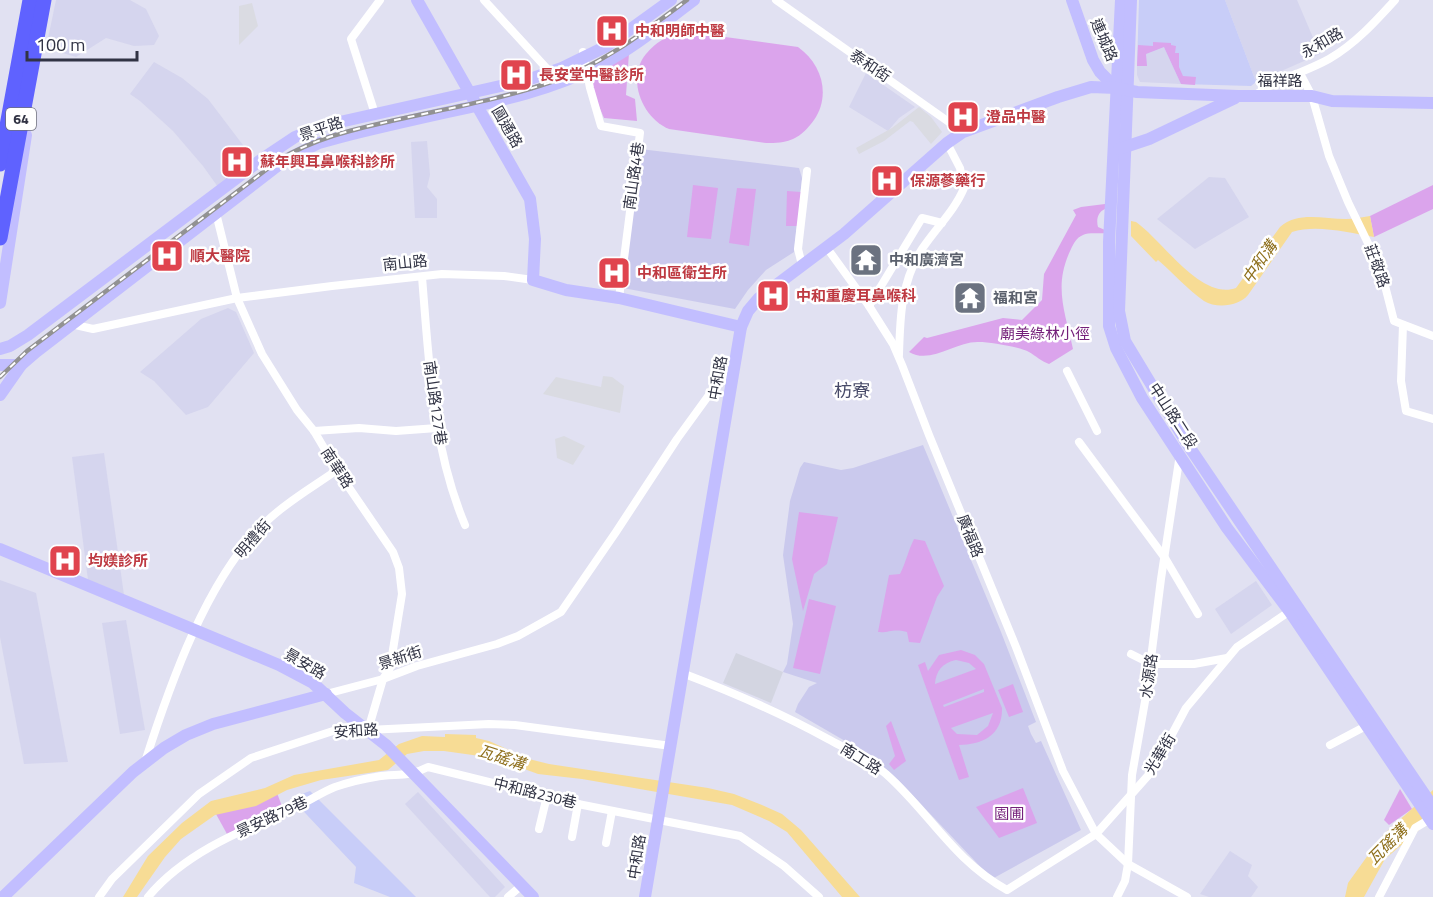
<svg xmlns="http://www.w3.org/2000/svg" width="1433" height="897" font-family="'Titillium Web','Noto Sans TC',sans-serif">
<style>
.residential{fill:#d5d5ee}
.commercial{fill:#c8cdf8}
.industrial{fill:#d3d5e1}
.education{fill:#cac9ed}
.green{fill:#dba4ec;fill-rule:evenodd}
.parking{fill:#dadbe2}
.water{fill:#f7dc95}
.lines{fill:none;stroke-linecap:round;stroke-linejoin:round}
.street{stroke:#fff;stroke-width:8}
.secondary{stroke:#c2beff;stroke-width:12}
.highway{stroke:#5f62ff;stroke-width:15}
.rail-casing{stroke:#929292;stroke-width:4.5}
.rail{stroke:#fff;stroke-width:2;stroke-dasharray:7;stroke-linecap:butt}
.labels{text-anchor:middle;stroke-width:5;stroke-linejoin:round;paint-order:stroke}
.shield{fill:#fff;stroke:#6f707c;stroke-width:1.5}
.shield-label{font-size:14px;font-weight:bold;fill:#313344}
.health-label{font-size:15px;font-weight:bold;fill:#be3a42;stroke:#fff;text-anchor:start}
.street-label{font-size:15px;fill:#313344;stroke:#fff}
.worship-label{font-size:15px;font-weight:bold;fill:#5b616d;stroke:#fff;text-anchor:start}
.park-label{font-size:15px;fill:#74207a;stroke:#fff}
.water-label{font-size:16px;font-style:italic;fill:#8f701d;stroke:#fff}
.quarter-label{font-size:18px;fill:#474a68;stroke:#fff}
</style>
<rect width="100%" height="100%" fill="#e1e1f2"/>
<g class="residential">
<path d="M56,0H130L146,9L159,36L154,45L134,46L106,38L76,57L46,48Z"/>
<path d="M1225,0H1297L1320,54L1256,82Z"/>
<path d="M1164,47L1181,84L1140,82L1137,75V66H1147L1146,54Z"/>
<path d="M154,62L182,78L208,99L252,157L251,162L218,187L203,166L173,131L140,101L130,94Z"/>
<path d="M866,73L915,107L899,118L888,131L849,107Z"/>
<path d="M427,141L430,175L427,187L437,199V218H415L411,142Z"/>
<path d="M1209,177L1225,178L1249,217L1195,249L1157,219Z"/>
<path d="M228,308L236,312L254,353L208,407L186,415L154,381L140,372L201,319Z"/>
<path d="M104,453L124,595L88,580L72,457Z"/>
<path d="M0,580L36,593L68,762L24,764L0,637Z"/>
<path d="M1256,581L1272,605L1231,634L1215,609Z"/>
<path d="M126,620L145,730L120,734L102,623Z"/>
<path d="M418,792L505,887L495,897H490L405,804Z"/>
<path d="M1230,851L1252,865L1248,876L1258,887L1251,897H1209L1200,894Z"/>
</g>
<g class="commercial">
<path d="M1139,0H1225L1256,82L1251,86L1181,84L1164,47L1146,54L1147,66H1137Z"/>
<path d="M310,791L416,897H390L354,883L356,867L291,798Z"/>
</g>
<path class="industrial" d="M736,653L783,672L771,703L723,683Z"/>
<g class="education">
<path d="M640,149L799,168L802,178L794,252L766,270L748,290L735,309L623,288Z"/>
<path d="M923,445L1001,632L1036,722L1028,726L1031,734L1036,743L1041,741L1081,830L992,879L899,781L871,756L795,712L798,704L809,687L817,683L783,672L787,664L793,624L783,555L790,501L800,468L804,462L841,470L853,468Z"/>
</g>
<g class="green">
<path d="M681,31L798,47C822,64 831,95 814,120C808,128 802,135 793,139C784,143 776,143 766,143L669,129C642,118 626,78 646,54C656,42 667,36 681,31Z"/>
<path d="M1153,42L1171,43V45L1176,46L1175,53H1179V67L1183,76L1196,77L1195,85L1181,84L1164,47L1146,54L1147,66H1137L1138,45L1153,46Z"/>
<path d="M629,53L626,95L635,99L637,121L604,118L593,92V73Z"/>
<path d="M693,185L718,188L711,239L687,237Z"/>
<path d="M1433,185V209L1374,237L1370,216Z"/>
<path d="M737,188L756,189L749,246L729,243Z"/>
<path d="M787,191L801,192L798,226H786Z"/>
<path d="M1105,204V209C1098,212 1096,219 1098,227L1105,230L1106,233C1099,234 1089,232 1083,235C1076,238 1074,243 1071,249C1053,286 1065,311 1073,349L1049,364C1041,361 1036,356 1029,352C1020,347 990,342 979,342C955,341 931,365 909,352L924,337L927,338L1003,318L1022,320L1042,300L1044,274L1076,215L1073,210L1081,207Z"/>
<path d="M799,512L838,517L827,564L814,574L803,611L792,559Z"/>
<path d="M914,539L925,541L944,586L937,597L920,643L909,642L907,632C892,628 890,633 878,632L889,575L900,574C906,562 908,551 914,539Z"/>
<path d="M809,599L836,606L820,674L793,668Z"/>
<path d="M961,650L975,655L984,664L1002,708C1003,735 982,745 959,745L969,777L959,780L918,665L925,662L928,671L939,655ZM956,660L969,663L976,669L935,684C936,671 942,663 956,660ZM984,689V692L944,707L943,705ZM993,713L988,726L977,735L957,734L951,728Z"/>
<path d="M1013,684L1023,712L1009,717L998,690Z"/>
<path d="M891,721L906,761L894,770L889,764L895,756L886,726Z"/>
<path d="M1023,788L1037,823L999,838L976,807Z"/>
<path d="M1400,789L1412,809L1389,825L1384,820Z"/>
<path d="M277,793L283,809L227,834L216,814Z"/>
</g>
<g class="parking">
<path d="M252,3L258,26L239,45V6Z"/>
<path d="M919,107L931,117L942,132L931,144L913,122L910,121L884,141L859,154L856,148L892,128Z"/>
<path d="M603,376L612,377L624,386L620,413L543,394L556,377L601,387Z"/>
<path d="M564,436L585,446L573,465L557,458L555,439Z"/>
</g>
<g class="water">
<path d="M1370,216L1374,237C1349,233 1317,224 1292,232L1248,295C1239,306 1217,309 1204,301C1188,290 1173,273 1158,260L1156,262L1131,236V221L1136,222C1162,240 1201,301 1236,288L1280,227C1298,211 1323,219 1346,219C1354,219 1362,217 1370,216Z"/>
<path d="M445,734L476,735V738L489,741L529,759L549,764L708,788L734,794L762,805L782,814L801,830L860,897H842L787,832L769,821L732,805L582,779L538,774L494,758L444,751H424L407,754L388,770L321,780L287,790L256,806L215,815L181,839L165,857L137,897H123L148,856L182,823L211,801L265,788L294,775L379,760L399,744L422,736L445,737Z"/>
<path d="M1433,790V818L1385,859L1364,897H1345L1348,883L1376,844L1385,833Z"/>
</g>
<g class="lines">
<g class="street">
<path d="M484,0L550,72"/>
<path d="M776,0L963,132"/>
<path d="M583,52L590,88L601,126L640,133L619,298"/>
<path d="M1296,74L1302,77L1312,96L1329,156L1348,202L1381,270L1394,321L1433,336"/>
<path d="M1254,96C1276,79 1304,73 1329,59C1355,44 1375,22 1395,0"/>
<path d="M375,114L351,39L380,0"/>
<path d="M216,213L237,298L262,354L297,410L314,431L337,470L393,552L399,568L402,594L390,668L383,679L368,730"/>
<path d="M827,248L869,306L893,344L902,365L929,435L1016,647L1063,771L1096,834L1128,864L1187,897"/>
<path d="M802,265L798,249L807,171"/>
<path d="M422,277C429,360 432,447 465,525"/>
<path d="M869,306L922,218L942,223"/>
<path d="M71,324L93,329L237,298L332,286L442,274L504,276L533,280"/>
<path d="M1403,325L1401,381L1406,411L1433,419"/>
<path d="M899,355C900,317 901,282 922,249C936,228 955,210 964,188L960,168L947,143"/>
<path d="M1067,371L1097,431"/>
<path d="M314,431L359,428L396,431L437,428"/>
<path d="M1079,442L1165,558L1198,614"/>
<path d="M1131,654L1151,664H1194L1227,658"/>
<path d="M682,673C732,692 781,713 828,739C848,750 868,759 886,774C930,813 953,860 1007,890L1096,834L1153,770L1186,708L1237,647L1293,609"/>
<path d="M326,694L383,679L417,666L497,644L518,636L561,612L616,532L677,439L714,388L734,366"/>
<path d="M1330,745L1366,726"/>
<path d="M145,762C169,687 207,577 266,522C286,502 313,487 337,470"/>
<path d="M539,829L547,796"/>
<path d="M572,837L578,804"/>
<path d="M606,843L612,811"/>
<path d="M99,897L112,879L199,794L251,758L339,729L368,730L489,724L515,725L671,746"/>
<path d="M148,897C185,852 245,829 298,806C311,800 322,792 335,787C347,783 362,779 375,777C396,773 407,778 428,767L578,804L740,836L784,866L819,897"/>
<path d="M508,897L522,885"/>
<path d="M1117,897L1125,881L1128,864L1132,775L1147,690L1161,579L1180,454"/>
<path d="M1379,897L1415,828L1430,819"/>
</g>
<g class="secondary">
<path d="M417,0L530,199L535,239L533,280L566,290L619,298L741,327"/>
<path d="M1072,0L1093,60L1100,72L1116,88"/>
<path d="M1121,0L1109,242V326L1116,348L1142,398L1227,528L1290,612L1433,824"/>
<path d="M1131,0L1119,311L1125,341L1186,442L1433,807"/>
<path d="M1119,149L1149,139L1235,98"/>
<path d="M0,303L26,135"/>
<path d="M0,349L10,346L28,335L262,159L295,137L322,126L527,80L562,68L607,46L671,0"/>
<path d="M0,365H21"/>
<path d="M0,395L21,365L36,352L285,160L319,143L341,137C376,128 412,120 448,112C500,101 552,90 600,65C634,48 663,23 694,0"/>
<path d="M0,549L279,665L313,683L345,713L386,745L533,897"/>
<path d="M3,897L133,772L164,748L186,735L213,724L326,694"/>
<path d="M645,897L741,327L748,311L759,298L844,234L947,143L963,132L1058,97L1091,87L1116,88L1137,92L1238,96H1312L1332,101L1433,103"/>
</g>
<g class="highway">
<path d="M0,164L30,0"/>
<path d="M0,238L44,0"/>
</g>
<g class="rail-casing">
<path id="rail" d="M0,377L27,351L279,160C315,138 351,130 391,121C444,109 499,100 551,82C602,65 644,32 687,0"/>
</g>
<use href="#rail" class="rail"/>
</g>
<defs>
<g id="hospital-square" transform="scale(1.725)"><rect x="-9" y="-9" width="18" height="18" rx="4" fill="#e0444e" stroke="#fff"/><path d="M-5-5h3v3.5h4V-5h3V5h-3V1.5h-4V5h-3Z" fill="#fff"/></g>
<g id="temple-square" transform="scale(1.725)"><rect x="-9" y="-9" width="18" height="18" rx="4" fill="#6b7280" stroke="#fff"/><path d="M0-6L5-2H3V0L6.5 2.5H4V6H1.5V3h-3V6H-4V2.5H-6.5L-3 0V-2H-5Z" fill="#fff"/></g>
</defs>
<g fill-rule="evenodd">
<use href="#hospital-square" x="612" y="31"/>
<use href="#hospital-square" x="516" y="75"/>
<use href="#hospital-square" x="963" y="117"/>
<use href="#hospital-square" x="237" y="162"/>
<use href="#hospital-square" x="887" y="181"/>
<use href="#hospital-square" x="167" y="256"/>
<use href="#temple-square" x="866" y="260"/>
<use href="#hospital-square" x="614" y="273"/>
<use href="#hospital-square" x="773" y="296"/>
<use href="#temple-square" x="970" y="298"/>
<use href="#hospital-square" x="65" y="561"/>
</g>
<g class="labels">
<rect class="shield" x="6" y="108" width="30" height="22" rx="4.5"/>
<g class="shield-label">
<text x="21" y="124">64</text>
</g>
<g class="health-label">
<text x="635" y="36">中和明師中醫</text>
<text x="539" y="80">長安堂中醫診所</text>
<text x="986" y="122">澄品中醫</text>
<text x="260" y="167">蘇年興耳鼻喉科診所</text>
<text x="910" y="186">保源蔘藥行</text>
<text x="190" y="261">順大醫院</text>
<text x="637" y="278">中和區衛生所</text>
<text x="796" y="301">中和重慶耳鼻喉科</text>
<text x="88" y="566">均媄診所</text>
</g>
<g class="street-label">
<text transform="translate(1104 40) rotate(67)" y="5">連城路</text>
<text transform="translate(1322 43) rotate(-30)" y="5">永和路</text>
<text transform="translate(870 66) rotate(34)" y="5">泰和街</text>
<text x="1280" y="86">福祥路</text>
<text transform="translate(507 127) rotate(60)" y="5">圓通路</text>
<text transform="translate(321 129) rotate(-19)" y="5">景平路</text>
<text transform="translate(634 176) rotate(-82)" y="5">南山路4巷</text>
<text transform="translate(405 263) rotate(-6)" y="5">南山路</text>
<text transform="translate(1377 266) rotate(70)" y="5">莊敬路</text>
<text transform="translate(718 378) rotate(-80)" y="5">中和路</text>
<text transform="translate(435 403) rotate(82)" y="5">南山路127巷</text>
<text transform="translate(1173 416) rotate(57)" y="5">中山路二段</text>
<text transform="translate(337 468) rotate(57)" y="5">南華路</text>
<text transform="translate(970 536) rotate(68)" y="5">廣福路</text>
<text transform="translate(253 539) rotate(-49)" y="5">明禮街</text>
<text transform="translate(400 658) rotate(-18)" y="5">景新街</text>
<text transform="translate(305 664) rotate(30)" y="5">景安路</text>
<text transform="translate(1149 676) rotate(-82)" y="5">水源路</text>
<text transform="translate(356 731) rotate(-4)" y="5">安和路</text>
<text transform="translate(1160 754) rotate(-59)" y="5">光華街</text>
<text transform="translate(861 759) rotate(32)" y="5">南工路</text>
<text transform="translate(535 793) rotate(14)" y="5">中和路230巷</text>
<text transform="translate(272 817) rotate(-25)" y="5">景安路79巷</text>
<text transform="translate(637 857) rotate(-81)" y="5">中和路</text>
</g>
<g class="worship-label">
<text x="889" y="265">中和廣濟宮</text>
<text x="993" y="303">福和宮</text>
</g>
<g class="park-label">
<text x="1045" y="339">廟美綠林小徑</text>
<text x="1009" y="819">園圃</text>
</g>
<g class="water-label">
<text transform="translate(1259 262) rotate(-55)" y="6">中和溝</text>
<text transform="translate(502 757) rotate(18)" y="6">瓦磘溝</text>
<text transform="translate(1387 844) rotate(-45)" y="6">瓦磘溝</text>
</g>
<g class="quarter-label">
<text x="852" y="397">枋寮</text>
</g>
</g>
<path d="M27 51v9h110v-9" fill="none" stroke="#313344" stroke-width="3"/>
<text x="36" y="51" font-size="18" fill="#313344" stroke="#ffffff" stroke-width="4.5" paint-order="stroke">100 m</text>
</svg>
